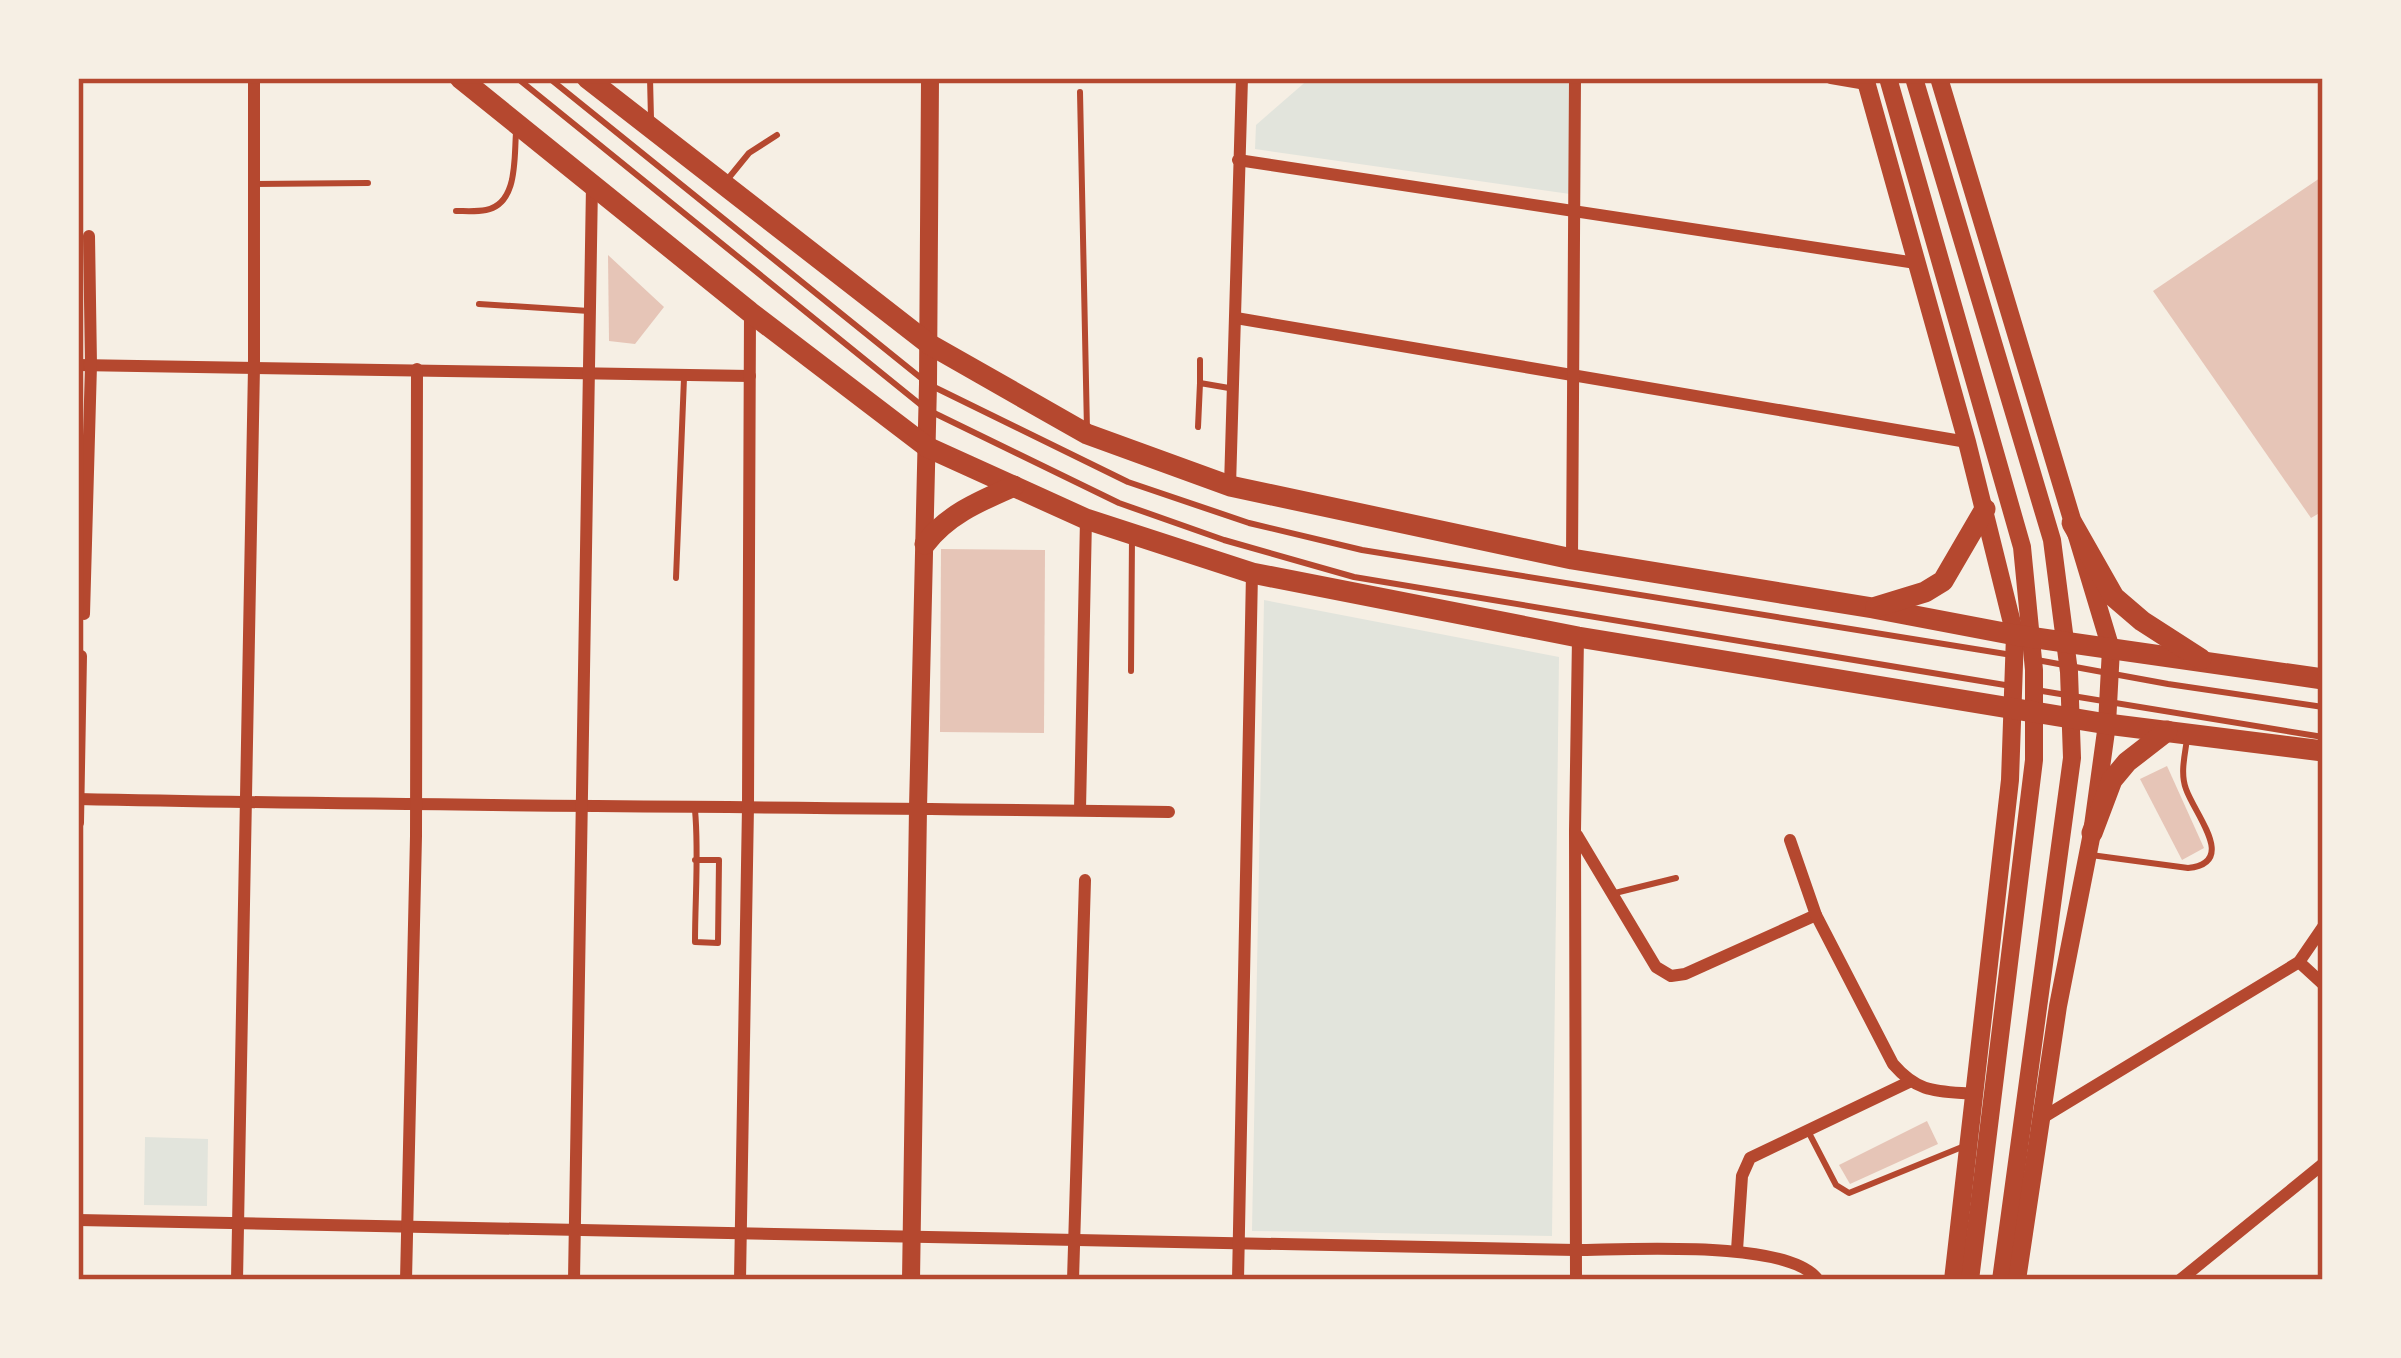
<svg xmlns="http://www.w3.org/2000/svg" width="2401" height="1358" font-family="Helvetica,sans-serif">
<style>
.green{fill:#e2e4dc}
.building{fill:#e6c5b7}
.lines{fill:none;stroke-linecap:round;stroke-linejoin:round}
.service{stroke:#b5482f;stroke-width:6}
.minor{stroke:#b5482f;stroke-width:12}
.secondary{stroke:#b5482f;stroke-width:18}
.primary{stroke:#b5482f;stroke-width:21}
.neatline{fill:none;stroke:#b5482f;stroke-width:4.5}
</style>
<rect width="100%" height="100%" fill="#f6efe4"/>
<g class="green">
<path d="M1310,78H1570V194L1255,149L1256,125Z"/>
<path d="M1264,600L1559,657L1552,1236L1252,1231Z"/>
<path d="M145,1137L208,1139L207,1206L144,1205Z"/>
</g>
<g class="building">
<path d="M2323,176V511L2311,518L2153,291Z"/>
<path d="M608,255L664,307L635,344L609,341Z"/>
<path d="M941,549L1045,550L1044,733L940,732Z"/>
<path d="M2167,766L2204,848L2182,860L2140,779Z"/>
<path d="M1927,1121L1938,1144L1850,1184L1839,1165Z"/>
</g>
<g class="lines">
<g class="service">
<path d="M517,78L921,405"/>
<path d="M549,78L921,378"/>
<path d="M650,78L651,119"/>
<path d="M1080,92L1087,430"/>
<path d="M727,180L749,153L777,135"/>
<path d="M254,184L368,183"/>
<path d="M456,211C465,211 476,212 486,210C518,204 514,158 516,133"/>
<path d="M479,304L589,311"/>
<path d="M1200,383V360"/>
<path d="M932,386L1128,482L1249,523L1362,550L2012,655"/>
<path d="M932,412L1119,503L1224,540L1354,577L2011,686"/>
<path d="M1198,427L1200,383L1229,388"/>
<path d="M676,578L684,378"/>
<path d="M2037,660L2168,684L2323,707"/>
<path d="M1131,671L1132,537"/>
<path d="M2036,690L2323,737"/>
<path d="M2091,855L2188,868C2238,863 2195,815 2186,789C2180,773 2185,755 2187,739"/>
<path d="M695,860H719L718,943L695,942C695,898 699,853 695,810"/>
<path d="M1615,893L1676,878"/>
<path d="M1809,1133L1836,1185L1849,1193L1962,1147"/>
</g>
<g class="minor">
<path d="M1831,78L1866,84"/>
<path d="M1238,160L1916,263"/>
<path d="M1236,318L1967,442"/>
<path d="M78,365L750,376"/>
<path d="M1230,486L1242,78"/>
<path d="M1572,559L1575,78"/>
<path d="M84,614L91,365L89,236"/>
<path d="M78,799C442,807 805,806 1169,812"/>
<path d="M1080,810L1086,519"/>
<path d="M78,823L81,656"/>
<path d="M1577,835L1656,967L1671,976L1685,974L1816,915"/>
<path d="M1790,840L1816,915L1893,1064C1919,1094 1937,1091 1975,1094"/>
<path d="M2299,962L2323,984"/>
<path d="M2042,1118L2299,962L2323,927"/>
<path d="M78,1220L1576,1250C1626,1250 1790,1239 1818,1280"/>
<path d="M1737,1250L1742,1176L1750,1158L1909,1082"/>
<path d="M237,1280L254,367V78"/>
<path d="M406,1280L416,836L417,369"/>
<path d="M574,1280L592,185"/>
<path d="M740,1280L748,806L750,312"/>
<path d="M1073,1280L1085,880"/>
<path d="M1238,1280L1252,573"/>
<path d="M1576,1280L1575,831L1578,637"/>
<path d="M2180,1280L2323,1164"/>
</g>
<g class="secondary">
<path d="M1865,78L1967,442L2015,635L2010,780L1953,1280"/>
<path d="M1888,78L2022,547L2034,670V760L1970,1280"/>
<path d="M1914,78L2052,540L2069,672L2072,758L2001,1280"/>
<path d="M1939,78L2111,649L2107,724L2092,833L2058,1006L2017,1280"/>
<path d="M911,1280L918,808L928,384L930,78"/>
</g>
<g class="primary">
<path d="M460,78L750,312L927,447L1086,519L1252,573L1578,637L2107,724L2323,751"/>
<path d="M587,78L929,344L1087,434L1230,486L1572,559L1873,608L2015,635L2323,679"/>
<path d="M2072,523L2114,597L2142,621L2201,659"/>
<path d="M925,544C948,514 980,501 1014,486"/>
<path d="M1876,607L1925,592L1943,581L1985,509"/>
<path d="M2092,833L2112,780L2127,762L2167,731"/>
</g>
</g>
<rect width="2401" height="1358" fill="none" stroke="#f6efe4" stroke-width="162"/>
<rect x="81" y="81" width="2239" height="1196" class="neatline"/>
</svg>
